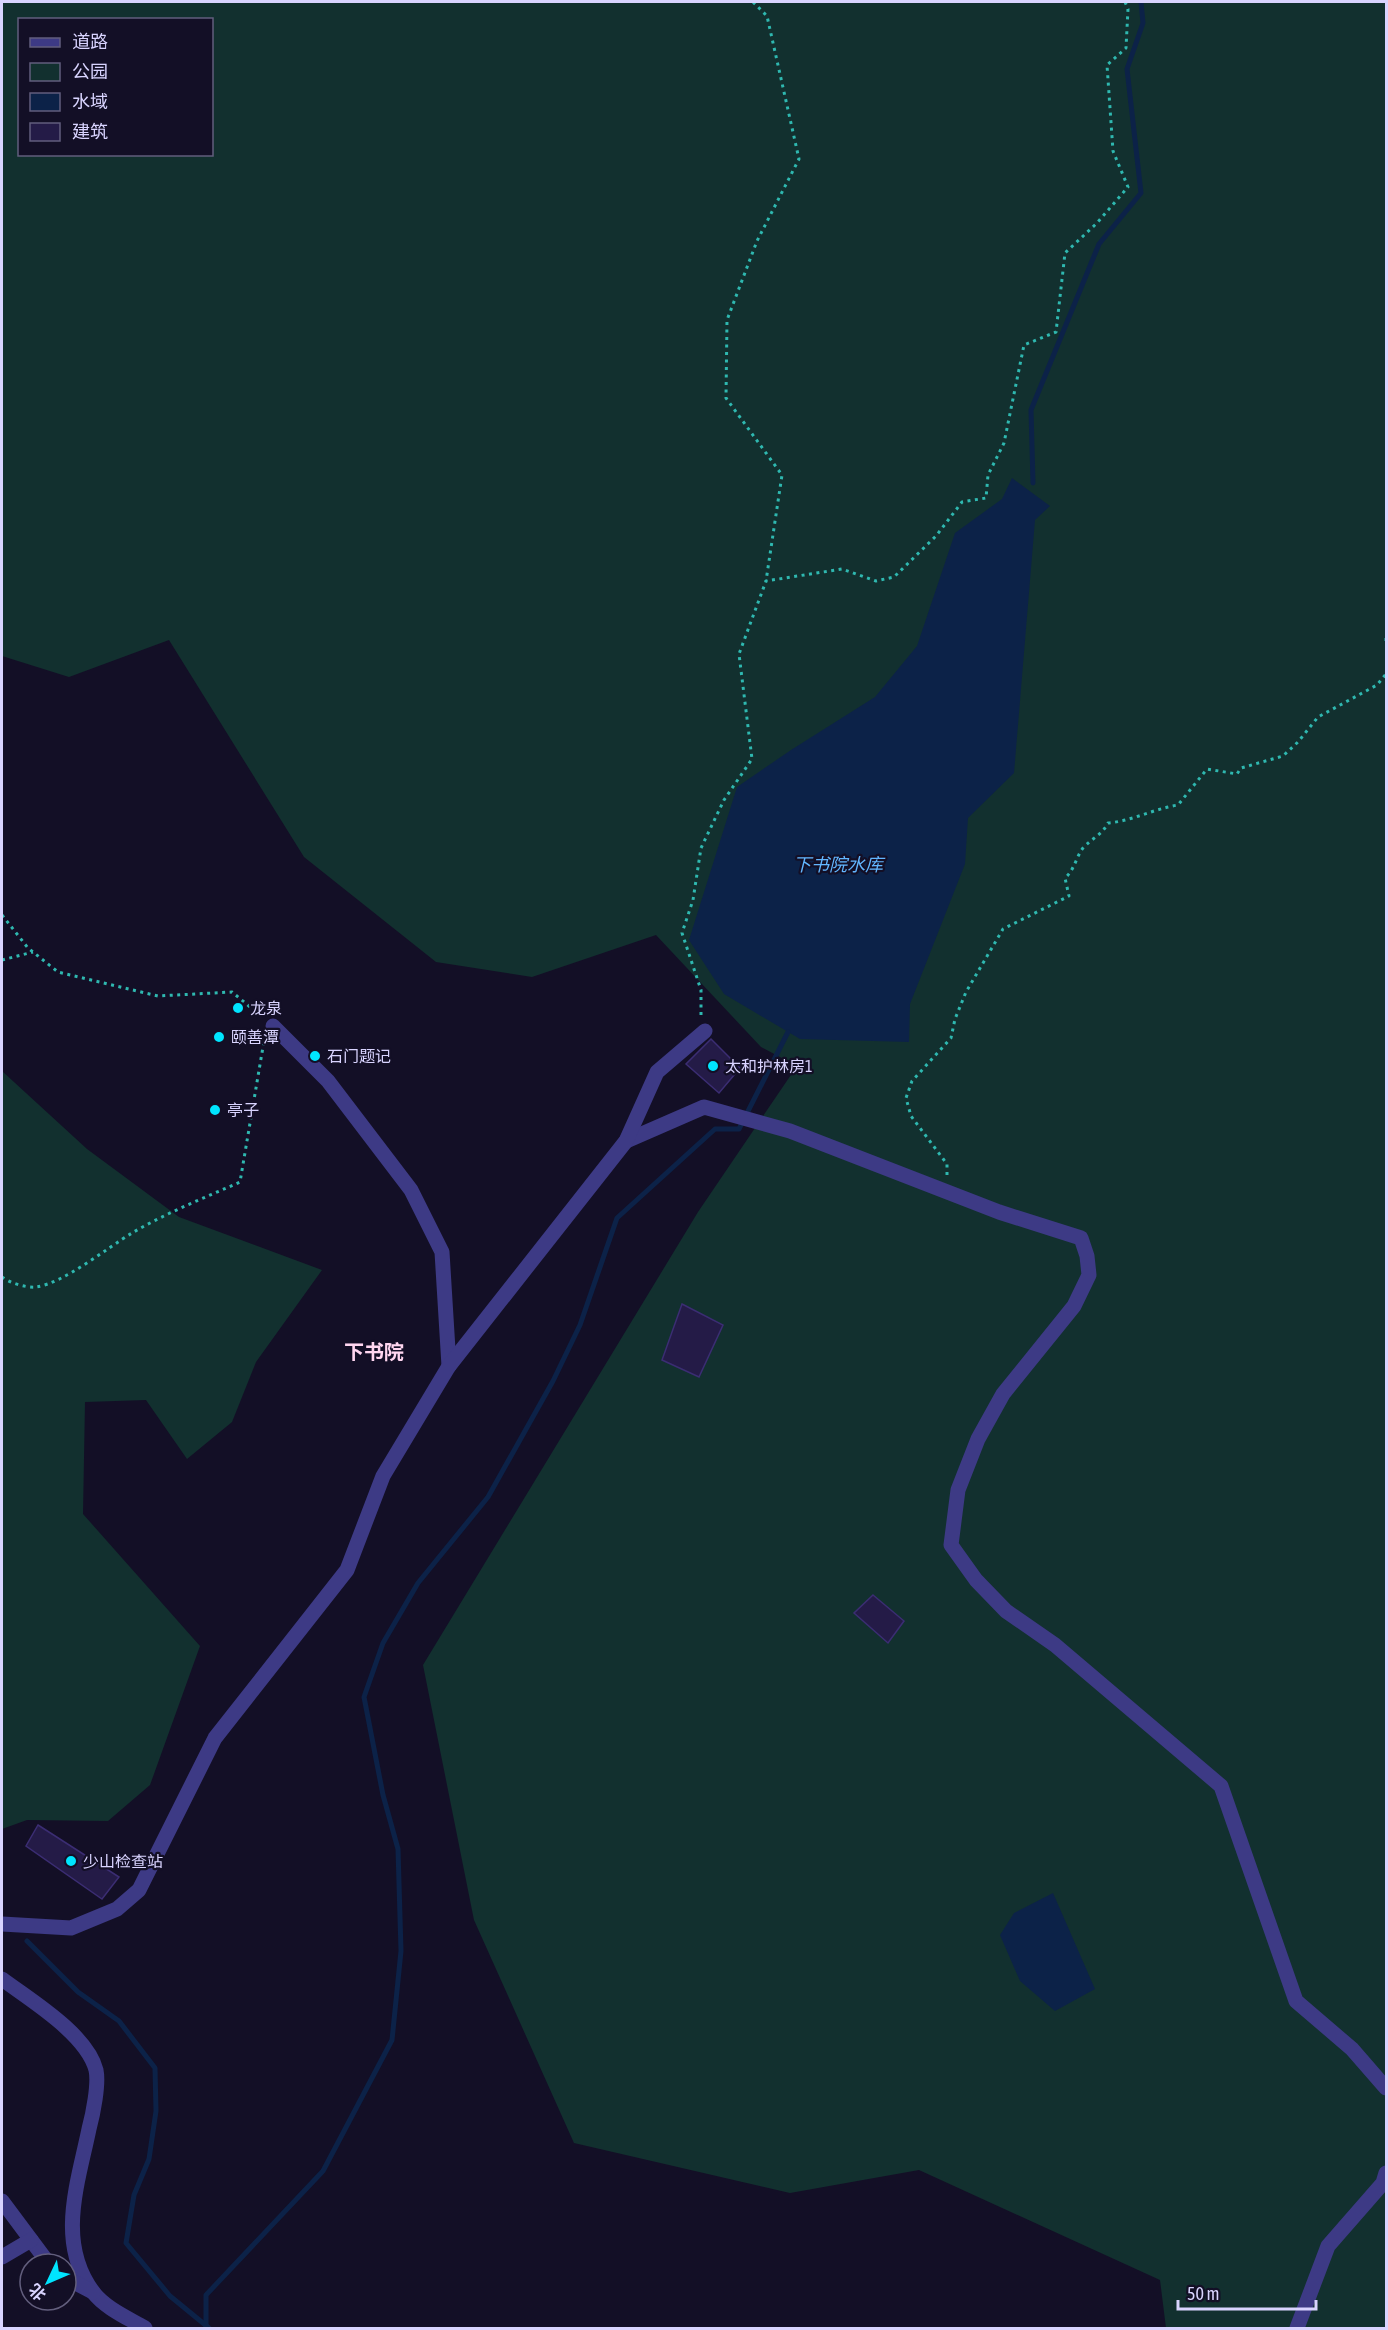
<svg xmlns="http://www.w3.org/2000/svg" width="1388" height="2330" font-family="'Asap Condensed','Noto Sans SC',sans-serif">
<style>
.green{fill:#12302f;fill-rule:evenodd}
.water{fill:#0c2248}
.lines{fill:none;stroke-linecap:round;stroke-linejoin:round}
.stream{stroke:#0c2248;stroke-width:5}
.building{fill:#241b47;stroke:#3b2d73;stroke-width:1.5}
.path{stroke:#2fb8b0;stroke-width:3;stroke-dasharray:3 4.5;stroke-linecap:butt}
.minor{stroke:#3d3a85;stroke-width:15}
.poi-dot{fill:#00e5ff;stroke:#130f26;stroke-width:2}
.labels{text-anchor:middle;stroke-width:4.5;stroke-linejoin:round;paint-order:stroke}
.poi-label{font-size:16px;fill:#d9d4ff;stroke:#130f26;text-anchor:start}
.water-label{font-size:18px;font-style:italic;fill:#62b6ff;stroke:#130f26}
.quarter-label{font-size:20px;font-weight:bold;fill:#ffd6f0;stroke:#130f26}
</style>
<rect width="100%" height="100%" fill="#130f26"/>
<g class="green">
<path d="M2,2H1386V2328H1166L1160,2280L919,2170L790,2193L574,2143L474,1920L423,1665L698,1212L797,1066L761,1047L656,935L532,977L436,962L304,857L169,640L69,677L2,656ZM20,20H212V154H20Z"/>
<path d="M2,1071L87,1149L179,1217L322,1270L256,1362L232,1422L187,1459L146,1400L85,1402L83,1514L200,1646L150,1785L108,1821L27,1820L2,1829Z"/>
</g>
<g class="water">
<path d="M1012,478L1050,506L1035,520L1014,773L968,818L965,864L910,1004L909,1042L800,1039L724,994L689,940L737,787L791,750L875,697L917,646L955,533L1002,499Z"/>
<path d="M1053,1893L1095,1989L1055,2011L1020,1981L1000,1935L1014,1913Z"/>
</g>
<g class="lines">
<g class="stream">
<path d="M1033,483L1031,410L1099,244L1141,193L1127,69L1143,23L1141,2"/>
<path d="M27,1941L78,1992L119,2021L155,2068L156,2111L149,2159L134,2195L126,2243L170,2296L209,2328"/>
<path d="M206,2326V2295L323,2171L392,2040L401,1951L398,1849L383,1795L364,1697L383,1643L418,1583L488,1497L553,1381L580,1325L617,1218L715,1129H739L788,1032"/>
</g>
</g>
<g class="building">
<path d="M711,1039L740,1068L719,1093L686,1064Z"/>
<path d="M682,1304L723,1325L699,1377L662,1360Z"/>
<path d="M873,1595L904,1621L888,1643L854,1613Z"/>
<path d="M38,1825L119,1877L102,1899L26,1846Z"/>
</g>
<g class="lines">
<g class="path">
<path d="M753,2L767,16L799,159L757,241L727,320L726,398L782,475L766,581"/>
<path d="M1386,638V642"/>
<path d="M2,915L28,948L58,972L158,996L232,992L261,1016"/>
<path d="M2,960L33,952"/>
<path d="M701,1015V990L682,933L693,900L701,848L724,800L752,759L739,654L766,581L842,569L876,581L894,577L936,536L962,502L986,498L988,475L1004,443L1024,345L1056,332L1065,253L1097,223L1128,187L1113,151L1107,65L1126,48L1128,9L1125,2"/>
<path d="M947,1175V1164L911,1116L906,1098L912,1081L951,1038L955,1019L966,992L1003,929L1069,896L1065,878C1075,869 1076,857 1083,848C1092,838 1102,835 1108,823C1132,821 1153,809 1178,805L1207,769L1237,774L1241,768L1283,756L1298,742L1318,717L1377,685L1386,674"/>
<path d="M2,1277C10,1283 26,1288 36,1287C64,1283 107,1248 132,1233C166,1213 204,1198 240,1182L264,1041"/>
</g>
<g class="minor">
<path d="M273,1026L328,1081L411,1190L442,1252L449,1366"/>
<path d="M626,1141L704,1107L790,1131L999,1212L1081,1238L1087,1256L1089,1275L1074,1306L1003,1394L978,1439L958,1490L951,1545L976,1580L1006,1611L1055,1645L1221,1786L1296,2001L1352,2049L1386,2088"/>
<path d="M2,1924L71,1928L117,1909L139,1890L215,1738L347,1570L383,1476L449,1366L626,1141L657,1072L705,1031"/>
<path d="M2,1979C30,2000 87,2034 96,2070C99,2084 93,2114 89,2129C78,2183 56,2242 93,2292C105,2308 128,2318 145,2328"/>
<path d="M2,2201L49,2264"/>
<path d="M2,2257L31,2240"/>
<path d="M66,2278L93,2292"/>
<path d="M1297,2328L1328,2246L1383,2183L1386,2173"/>
</g>
</g>
<g class="poi-dot">
<circle cx="238" cy="1008" r="6"/>
<circle cx="219" cy="1037" r="6"/>
<circle cx="315" cy="1056" r="6"/>
<circle cx="713" cy="1066" r="6"/>
<circle cx="215" cy="1110" r="6"/>
<circle cx="71" cy="1861" r="6"/>
</g>
<g class="labels">
<g class="poi-label">
<text x="250" y="1014">龙泉</text>
<text x="231" y="1043">颐善潭</text>
<text x="327" y="1062">石门题记</text>
<text x="725" y="1072">太和护林房1</text>
<text x="227" y="1116">亭子</text>
<text x="83" y="1867">少山检查站</text>
</g>
<g class="water-label">
<text x="838" y="871">下书院水库</text>
</g>
<g class="quarter-label">
<text x="374" y="1359">下书院</text>
</g>
</g>
<rect width="1388" height="2330" fill="none" stroke="#d9d4ff" stroke-width="6"/>
<rect x="18" y="18" width="195" height="138" fill="#130f26" stroke="#625e7d" stroke-width="1.5"/>
<rect x="30" y="38" width="30" height="9" fill="#3d3a85" stroke="#625e7d" stroke-width="1.5"/>
<text x="72" y="48" font-size="18" fill="#d9d4ff">道路</text>
<rect x="30" y="63" width="30" height="18" fill="#12302f" stroke="#625e7d" stroke-width="1.5"/>
<text x="72" y="78" font-size="18" fill="#d9d4ff">公园</text>
<rect x="30" y="93" width="30" height="18" fill="#0c2248" stroke="#625e7d" stroke-width="1.5"/>
<text x="72" y="108" font-size="18" fill="#d9d4ff">水域</text>
<rect x="30" y="123" width="30" height="18" fill="#241b47" stroke="#625e7d" stroke-width="1.5"/>
<text x="72" y="138" font-size="18" fill="#d9d4ff">建筑</text>
<g transform="translate(48 2282) rotate(226)"><circle r="28" fill="#130f26" stroke="#625e7d" stroke-width="1.5"/>
<path d="M0-4.5L10 22L0 15L-10 22Z" fill="#00e5ff"/>
<text y="-9" font-size="16" font-weight="bold" text-anchor="middle" fill="#d9d4ff">北</text>
</g>
<path d="M1178 2300v9h138v-9" fill="none" stroke="#d9d4ff" stroke-width="3"/>
<text x="1187" y="2300" font-size="18" fill="#d9d4ff" stroke="#130f26" stroke-width="4.5" paint-order="stroke">50 m</text>
</svg>
